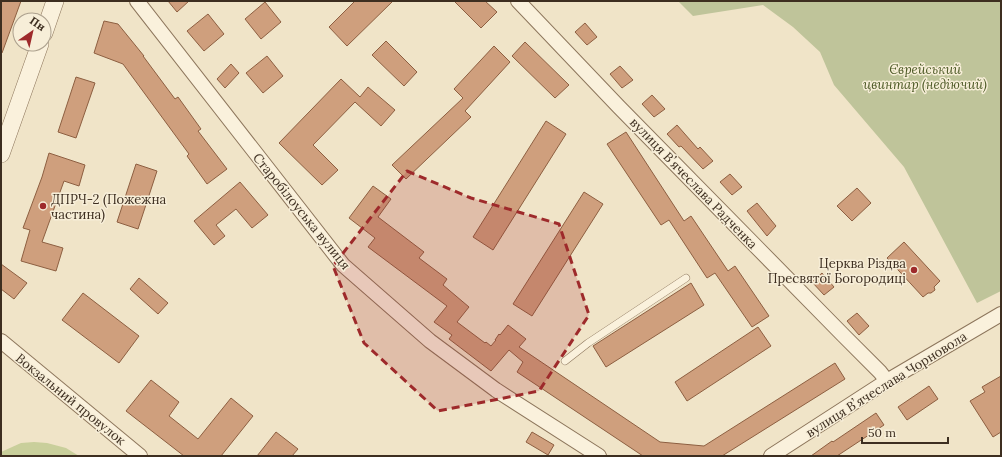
<svg xmlns="http://www.w3.org/2000/svg" width="1002" height="457" font-family="Lora,serif">
<style>
.green{fill:#c9cf9b}
.cemetery{fill:#bfc49a}
.building{fill:#cf9f7d;stroke:#8d5f41}
.lines{fill:none;stroke-linecap:round;stroke-linejoin:round}
.service-casing{stroke:#8d765c;stroke-width:8}
.minor-casing{stroke:#8d765c;stroke-width:16}
.tertiary-casing{stroke:#8d765c;stroke-width:18}
.service{stroke:#faf1dc;stroke-width:7}
.minor{stroke:#faf1dc;stroke-width:14}
.tertiary{stroke:#faf1dc;stroke-width:17}
.marked{fill:#9e2a2b;fill-opacity:0.2;stroke:#9e2a2b;stroke-width:3;stroke-dasharray:8 5;stroke-linejoin:round}
.poi-dot{fill:#9e2a2b;stroke:#f7eed8;stroke-width:1.5}
.labels{text-anchor:middle;stroke-width:3;stroke-linejoin:round;paint-order:stroke}
.park-label{font-size:13px;font-style:italic;fill:#4d5a26;stroke:#f7eed8}
.street-label{font-size:13px;fill:#3d2e20;stroke:#f7eed8}
.poi-label{font-size:13px;fill:#3d2e20;stroke:#f7eed8;text-anchor:start}
</style>
<rect width="100%" height="100%" fill="#f0e4c8"/>
<path class="green" d="M34,442L47,443L66,448L79,456H1V452L21,443Z"/>
<path class="cemetery" d="M678,1H1001V291L977,303L904,167L834,85L820,52L793,27L763,5L693,16Z"/>
<g class="building">
<path d="M1,1H21L2,53H1Z"/>
<path d="M168,1H189L177,12Z"/>
<path d="M355,1H393L347,46L329,27Z"/>
<path d="M454,1H485L497,12L481,28Z"/>
<path d="M265,2L281,22L261,39L245,19Z"/>
<path d="M208,14L224,34L204,51L187,31Z"/>
<path d="M104,21L118,24L144,56H143L175,99L178,97L201,129L198,131L227,169L207,184L187,156L189,154L123,64L94,53Z"/>
<path d="M585,23L597,37L587,45L575,32Z"/>
<path d="M386,41L417,72L404,86L372,55Z"/>
<path d="M525,42L569,85L555,98L512,56Z"/>
<path d="M494,46L510,62L465,111L471,117L406,179L392,165L463,98L454,89Z"/>
<path d="M267,56L283,76L263,93L246,73Z"/>
<path d="M231,64L239,73L225,88L217,79Z"/>
<path d="M620,66L633,80L622,88L610,74Z"/>
<path d="M76,77L95,83L76,138L58,132Z"/>
<path d="M341,79L360,97L368,87L395,110L381,126L355,102L313,145L338,170L322,185L279,143Z"/>
<path d="M652,95L665,109L654,117L642,104Z"/>
<path d="M546,121L566,134L493,250L473,237Z"/>
<path d="M677,125L698,149L700,147L713,161L703,169L681,146L679,147L667,134Z"/>
<path d="M626,132L684,221L691,216L728,271L735,266L769,316L752,327L715,273L707,278L669,220L661,225L607,144Z"/>
<path d="M49,153L85,165L79,186L64,181L42,242L63,248L56,271L21,261L30,230L23,228L42,177Z"/>
<path d="M136,164L157,171L138,229L117,222Z"/>
<path d="M730,174L742,187L732,195L720,182Z"/>
<path d="M240,182L268,215L252,228L236,209L216,225L225,236L214,245L194,221Z"/>
<path d="M373,186L391,199L378,217L424,252L419,258L447,279L443,285L469,307L457,322L485,343L486,342L491,346L496,340H495L499,334L500,335L508,325L526,339L519,347L660,442L704,446L835,363L845,379L722,456H643L517,372L523,362L509,350L491,371L449,339L452,335L434,322L447,306L368,247L375,238L349,218Z"/>
<path d="M857,188L871,203L852,221L837,206Z"/>
<path d="M584,192L603,204L532,316L513,304Z"/>
<path d="M757,203L776,226L767,236L747,211Z"/>
<path d="M904,242L940,281L934,287L935,290L931,293H928L923,297L887,258Z"/>
<path d="M1,264L27,283L14,299L1,289Z"/>
<path d="M822,273L834,287L824,295L812,282Z"/>
<path d="M139,278L168,303L158,314L130,289Z"/>
<path d="M691,283L704,305L606,367L593,346Z"/>
<path d="M83,293L139,336L119,363L62,320Z"/>
<path d="M857,313L869,326L859,335L847,321Z"/>
<path d="M758,327L771,346L687,401L675,382Z"/>
<path d="M1001,376V432L993,437L970,401L985,392L982,387Z"/>
<path d="M151,380L179,402L169,416L198,439L231,398L253,416L221,456H184L126,411Z"/>
<path d="M929,386L938,399L907,420L898,407Z"/>
<path d="M876,413L884,425L837,456H811L832,441L833,442Z"/>
<path d="M276,432L298,449L292,456H257Z"/>
<path d="M532,432L554,445L548,455L526,442Z"/>
</g>
<g class="lines">
<g class="service-casing">
<path id="service" d="M565,361L588,343L686,278"/>
</g>
<g class="minor-casing">
<g id="minor">
<path d="M137,1L343,265L430,341L496,390L599,456"/>
<path d="M518,1L619,107L844,336L880,372L887,381"/>
<path d="M1,341L140,456"/>
<path d="M771,456L887,381L1001,314"/>
</g>
</g>
<g class="tertiary-casing">
<g id="tertiary">
<path d="M44,33L55,1"/>
<path d="M1,154L40,44"/>
</g>
</g>
<use href="#service" class="service"/>
<use href="#minor" class="minor"/>
<use href="#tertiary" class="tertiary"/>
</g>
<path class="marked" d="M407,171L471,198L559,224L589,315L539,391L438,411L364,343L333,266Z"/>
<g class="poi-dot">
<circle cx="43" cy="206" r="4"/>
<circle cx="914" cy="270" r="4"/>
</g>
<g class="labels">
<g class="park-label">
<text x="925" y="74">Єврейський<tspan x="925" dy="15">цвинтар (недіючий)</tspan></text>
</g>
<g class="street-label">
<text transform="translate(694 183) rotate(46)" y="5">вулиця Вʼячеслава Радченка</text>
<text transform="translate(302 211) rotate(51)" y="5">Старобілоуська вулиця</text>
<text transform="translate(886 384) rotate(-32)" y="5">вулиця Вʼячеслава Чорновола</text>
<text transform="translate(71 399) rotate(39)" y="5">Вокзальний провулок</text>
</g>
<g class="poi-label">
<text x="51" y="204">ДПРЧ-2 (Пожежна<tspan x="51" dy="15">частина)</tspan></text>
<text x="906" y="268" text-anchor="end">Церква Різдва<tspan x="906" dy="15">Пресвятої Богородиці</tspan></text>
</g>
</g>
<rect width="1002" height="457" fill="none" stroke="#3d2e20" stroke-width="4"/>
<g transform="translate(32 32) rotate(34)"><circle r="19" fill="#f7eed8" stroke="#ada18e"/>
<path d="M0-3L7 15L0 10L-7 15Z" fill="#9e2a2b"/>
<text y="-6" font-size="11" font-weight="bold" text-anchor="middle" fill="#3d2e20">Пн</text>
</g>
<path d="M862 437v6h86v-6" fill="none" stroke="#3d2e20" stroke-width="2"/>
<text x="868" y="437" font-size="12" fill="#3d2e20" stroke="#f7eed8" stroke-width="3" paint-order="stroke">50 m</text>
</svg>
